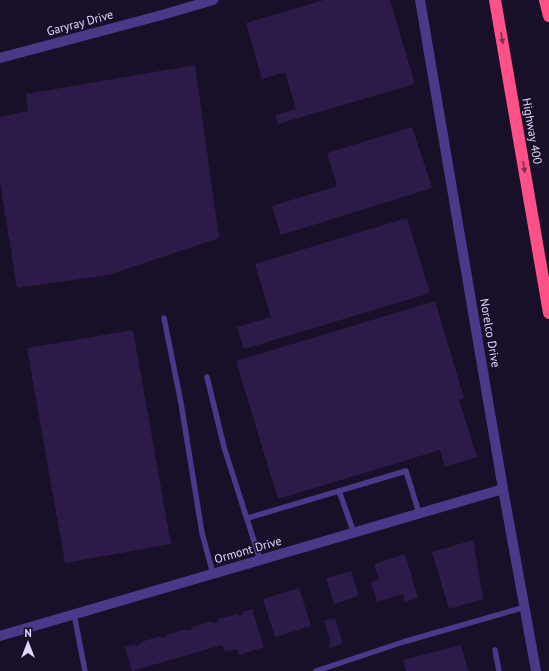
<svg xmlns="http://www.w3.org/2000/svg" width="549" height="671" font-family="'PT Sans',sans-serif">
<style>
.building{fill:#2c1b49}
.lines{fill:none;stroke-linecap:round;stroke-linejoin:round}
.service{stroke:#4a3988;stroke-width:5.5}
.minor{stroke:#4a3988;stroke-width:10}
.motorway{stroke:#ff5187;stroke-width:12}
.oneway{fill:#802d53}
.labels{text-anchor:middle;stroke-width:3;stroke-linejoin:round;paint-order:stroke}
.street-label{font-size:12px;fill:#e2d6ff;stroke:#180f28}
</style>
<rect width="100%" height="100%" fill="#180f28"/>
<g class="building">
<path d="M324,0H390L415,84L278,124L275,115L296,109L285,72L262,79L246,23Z"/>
<path d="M195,65L219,238L109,275L17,288L0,183V117L28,111L26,94Z"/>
<path d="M412,127L432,188L281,235L272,206L337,186L327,153Z"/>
<path d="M407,218L430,293L244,349L237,327L271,317L255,264Z"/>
<path d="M435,301L464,398L459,400L477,457L445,467L440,450L278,499L236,361Z"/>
<path d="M133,330L171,544L65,563L27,348Z"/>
<path d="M473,540L483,599L449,609L432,552Z"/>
<path d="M405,554L418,598L405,602L403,594L377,602L371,582L379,579L374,564Z"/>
<path d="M351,571L359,596L334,604L326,578Z"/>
<path d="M299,588L311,626L275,637L263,599Z"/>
<path d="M252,609L264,647L239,655L237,649L225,652L222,645L132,671L125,647L135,644L136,646L141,644V642L161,636L162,638L167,637L166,635L187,629V631L193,629L192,627L212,621L213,623L219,622L218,619L237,614L238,616L243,614L242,612Z"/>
<path d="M335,618L343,644L330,648L329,644L331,643L324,621Z"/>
<path d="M461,645L468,671H406L403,660Z"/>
</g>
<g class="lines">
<g class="service">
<path d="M164,318L181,403L202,533L213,574"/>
<path d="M207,377L224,447L260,560"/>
<path d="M339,491L354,533"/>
<path d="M248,518L406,471L419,513"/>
<path d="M74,614L85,671"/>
<path d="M495,650L499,671"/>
<path d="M316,671L403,642L525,607"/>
</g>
<g class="minor">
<path d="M420,0L503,489L536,671"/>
<path d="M0,58L162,15L213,0"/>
<path d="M0,636L503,489"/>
</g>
<g class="motorway">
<path d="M495,0L549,313"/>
<path d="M545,0L549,16"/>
</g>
</g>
<defs><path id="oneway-solid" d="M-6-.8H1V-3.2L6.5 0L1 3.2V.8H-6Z"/></defs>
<g class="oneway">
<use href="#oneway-solid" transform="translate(502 38) rotate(80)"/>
<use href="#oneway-solid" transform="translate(524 167) rotate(80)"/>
</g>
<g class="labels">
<g class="street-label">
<text transform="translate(80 23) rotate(-15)" y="4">Garyray Drive</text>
<text transform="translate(532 131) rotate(80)" y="4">Highway 400</text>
<text transform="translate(490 333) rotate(80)" y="4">Norelco Drive</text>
<text transform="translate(248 550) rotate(-16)" y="4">Ormont Drive</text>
</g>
</g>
<g transform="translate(28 643)" stroke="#180f28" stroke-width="3" paint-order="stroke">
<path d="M0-3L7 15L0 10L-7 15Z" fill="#e2d6ff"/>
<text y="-6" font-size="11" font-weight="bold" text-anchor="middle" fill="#e2d6ff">N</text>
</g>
</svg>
